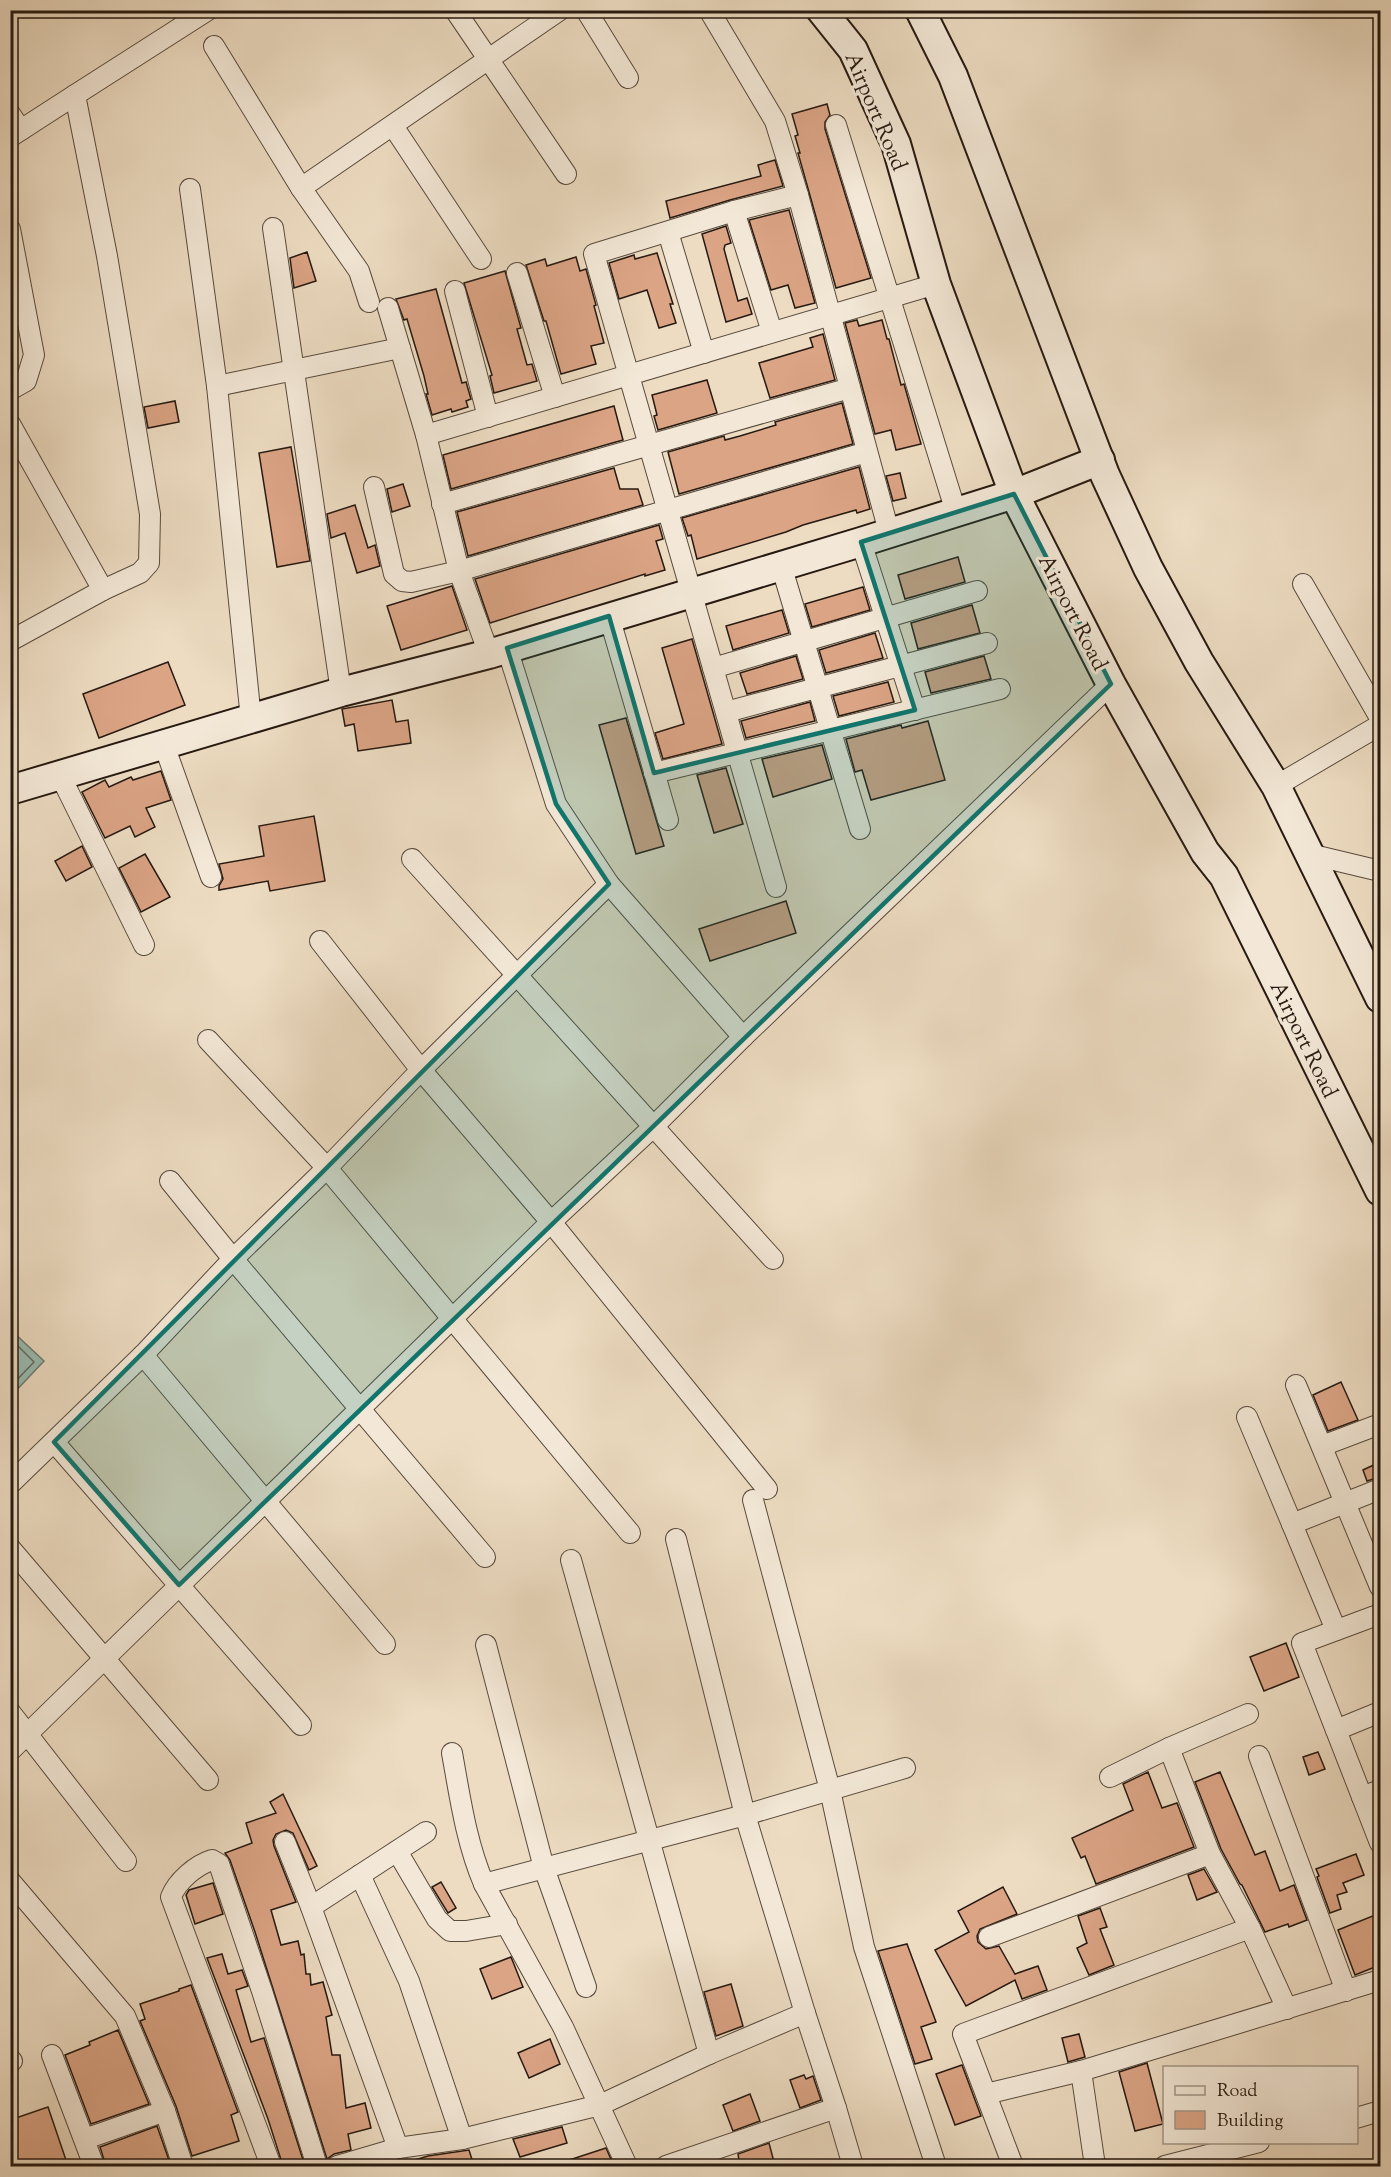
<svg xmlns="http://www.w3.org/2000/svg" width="1391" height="2177" font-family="'Sorts Mill Goudy',serif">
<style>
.water{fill:#99bcb2;stroke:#6b7b72;stroke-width:1.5}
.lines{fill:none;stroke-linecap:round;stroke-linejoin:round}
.shore{stroke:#606a62;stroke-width:1.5}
.building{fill:#dba485;stroke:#261911;stroke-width:1.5}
.street-casing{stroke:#584a3d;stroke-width:22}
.secondary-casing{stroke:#261911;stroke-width:32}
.street{stroke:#f3e8d7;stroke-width:20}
.secondary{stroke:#f3e8d7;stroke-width:28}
.marked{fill:#0f766e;fill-opacity:0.2;stroke:#0f766e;stroke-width:4.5;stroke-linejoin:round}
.labels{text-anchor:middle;stroke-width:6;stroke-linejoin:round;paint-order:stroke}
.street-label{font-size:22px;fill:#261911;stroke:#f3e8d7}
</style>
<rect width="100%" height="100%" fill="#eddcc2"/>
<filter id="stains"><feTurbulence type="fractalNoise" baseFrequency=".00333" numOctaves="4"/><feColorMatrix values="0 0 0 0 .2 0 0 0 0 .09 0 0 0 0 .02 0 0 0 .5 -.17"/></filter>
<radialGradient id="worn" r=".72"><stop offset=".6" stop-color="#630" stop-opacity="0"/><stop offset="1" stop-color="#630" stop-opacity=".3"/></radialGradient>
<path class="water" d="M11,1330L44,1361L11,1396H10Z"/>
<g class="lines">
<path class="shore" d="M10,1338L34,1362L10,1387"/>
</g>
<g class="building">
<path d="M827,104L830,115L825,122V129L871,278L836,288L798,153H800L795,136L798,135L792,114Z"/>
<path d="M775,160L783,186L730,200L670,218L666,201L761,176L758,165Z"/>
<path d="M789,210L815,303L795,308L788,285L771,290L749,220Z"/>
<path d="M726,226L731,243L725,245L724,249L738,301L747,298L752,314L726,322L702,234Z"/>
<path d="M307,252L316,281L294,288L290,258Z"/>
<path d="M657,253L673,304H670L676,323L659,328L647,290L619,299L609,263L634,255L635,259Z"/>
<path d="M576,257L580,271L586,269L596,305L594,306L604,343L591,346L596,364L561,374L546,321H544L526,265L545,259L547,266Z"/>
<path d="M505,271L521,328L517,329L527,365L532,364L537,381L494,393L490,376L492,375L464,283Z"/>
<path d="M436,289L462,383L466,382L471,399L466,401L468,407L452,412L451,409L432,415L426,394H428L424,376L407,319L404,320L396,299Z"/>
<path d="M857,320L859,326L882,320L887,339H889L901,385L904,384L921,444L896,450L891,430L875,434L845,323Z"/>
<path d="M823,334L835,380L770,398L759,363L813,347L810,338Z"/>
<path d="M707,380L717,413L658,430L654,416L657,415L652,395Z"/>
<path d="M175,401L179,422L148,428L144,407Z"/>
<path d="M842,403L853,444L679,494L668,452L724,436L725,440L740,436L776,425L775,422Z"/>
<path d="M614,406L623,440L451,489L443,455Z"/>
<path d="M291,447L310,561L277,567L259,453Z"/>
<path d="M859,467L870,509L857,513L856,510L803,525L786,532L697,559L691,535L688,536L682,518Z"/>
<path d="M614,468L620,489H638L643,505L468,556L457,512Z"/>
<path d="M900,473L906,498L893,501L886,476Z"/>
<path d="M403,484L410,506L392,512L387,489Z"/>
<path d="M355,505L368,548L375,545L380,566L357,573L345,533L331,538L327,514Z"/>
<path d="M659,525L663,539L656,541L665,570L645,576V574L490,623L475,579Z"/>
<path d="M958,557L965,582L905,599L898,575Z"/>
<path d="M452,586L467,630L401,650L387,606Z"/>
<path d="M863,587L870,610L812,627L805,604Z"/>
<path d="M972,605L980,633L918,649L911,623Z"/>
<path d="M782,610L789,633L733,650L726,626Z"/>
<path d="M875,633L883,658L826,673L819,650Z"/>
<path d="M692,639L722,744L663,759L655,733L684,724L662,648Z"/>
<path d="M796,656L803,679L747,694L740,673Z"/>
<path d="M984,656L991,679L931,693L925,672Z"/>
<path d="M168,662L185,705L99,738L83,694Z"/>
<path d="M888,682L894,702L839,716L833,696Z"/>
<path d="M392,700L396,722L408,720L411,743L358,751L354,724L345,726L342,709Z"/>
<path d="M810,702L815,721L746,738L741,721Z"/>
<path d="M626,718L664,846L636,854L599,725Z"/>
<path d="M928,721L945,780L871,800L862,770L855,772L846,739L901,725L902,728Z"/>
<path d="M822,745L832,779L773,797L762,759Z"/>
<path d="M726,768L743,824L714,833L697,775Z"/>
<path d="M161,771L171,800L146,808L155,827L135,837L130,826L105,838L82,792L105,780L109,787L131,777L133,780Z"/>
<path d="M314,816L325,881L270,891L268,881L219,890V886L223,879L219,864L264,856L259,826Z"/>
<path d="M82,846L92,867L66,881L55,861Z"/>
<path d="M145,854L170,897L141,912L119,868Z"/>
<path d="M786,901L796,933L710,961L699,929Z"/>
<path d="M1341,1382L1358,1420L1328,1431L1313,1395Z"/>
<path d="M1380,1462V1477L1367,1481L1363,1470Z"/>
<path d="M1286,1643L1299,1677L1264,1691L1250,1657Z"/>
<path d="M1318,1752L1325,1769L1309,1775L1303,1757Z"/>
<path d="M1148,1772L1162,1808L1177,1803L1194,1847L1096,1884L1085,1856L1081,1858L1072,1838L1133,1810L1123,1784Z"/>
<path d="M1220,1772L1255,1855L1265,1851L1280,1891L1294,1885L1307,1920L1289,1927L1288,1924L1265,1932L1242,1885L1240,1884L1221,1849L1195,1782Z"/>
<path d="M283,1794L317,1866L309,1870L293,1833L286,1830L276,1834L273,1840L274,1846L296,1902L271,1910L281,1945L298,1941L301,1955L304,1954L306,1974H310L311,1985L323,1982L332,2015L326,2017L332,2055H340L346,2108L365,2103L371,2128L348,2134L351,2150L334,2154L327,2159L255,1932L230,1860L225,1853L252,1843L246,1823L276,1813L270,1802Z"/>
<path d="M1356,1854L1364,1875L1343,1883L1347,1892L1337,1895L1341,1909L1330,1913L1317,1877L1319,1876L1316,1869Z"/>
<path d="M1204,1869L1217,1892L1197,1900L1188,1875Z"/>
<path d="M441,1882L456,1908L448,1913L432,1887Z"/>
<path d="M213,1883L223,1914L195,1924L186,1895L189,1890Z"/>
<path d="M1003,1887L1017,1914L980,1929L977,1936L978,1942L986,1949L999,1946L1015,1974L1038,1966L1047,1990L1022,1999L1015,1980L966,2006L935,1950L969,1932L958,1911Z"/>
<path d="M1100,1908L1107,1927L1100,1929L1114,1965L1089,1975L1077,1948L1087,1943L1078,1916Z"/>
<path d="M1380,1913V1965L1355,1975L1338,1930Z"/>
<path d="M907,1944L936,2022L921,2027L932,2059L915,2064L878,1951Z"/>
<path d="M222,1954L228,1974L242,1970L248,1986L236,1990L251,2042L264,2038L305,2166H283L268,2119L207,1958Z"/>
<path d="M511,1957L523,1987L492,1999L480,1969Z"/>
<path d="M731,1984L743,2026L716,2036L704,1992Z"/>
<path d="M191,1985L238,2112L231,2115L239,2141L192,2156L176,2106L140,2021L145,2019L140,2004L179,1991V1989Z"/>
<path d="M118,2030L149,2104L91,2124L65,2055L90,2045L89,2042Z"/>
<path d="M1079,2034L1085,2057L1068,2062L1062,2038Z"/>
<path d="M550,2039L560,2064L529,2078L518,2053Z"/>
<path d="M1147,2063L1163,2124L1135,2131L1119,2072Z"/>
<path d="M962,2065L981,2116L955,2125L936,2074Z"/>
<path d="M804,2075L806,2079L813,2076L821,2100L800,2108L790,2080Z"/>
<path d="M750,2094L760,2121L733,2131L723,2105Z"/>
<path d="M48,2107L68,2166H10V2120Z"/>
<path d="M157,2126L171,2166H106L100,2147Z"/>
<path d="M562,2127L567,2143L520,2157L513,2139Z"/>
<path d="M769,2143L775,2166H740L738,2154Z"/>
<path d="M606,2148L614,2166H560V2163Z"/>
<path d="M469,2150L474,2166H406L405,2163L428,2156Z"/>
</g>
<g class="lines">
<g class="street-casing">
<g id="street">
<path d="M455,10L566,174"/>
<path d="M586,10L628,78"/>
<path d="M709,10L775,121L798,195L889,532"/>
<path d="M214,46L301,188L359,271L369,302"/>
<path d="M75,95L208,10"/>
<path d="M10,114L21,130"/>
<path d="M836,125L956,512"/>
<path d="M393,126L481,259"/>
<path d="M10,137L75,95L107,256L150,514L149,563L140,573L103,590L10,641"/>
<path d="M301,188L560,10"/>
<path d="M190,189L217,386L251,719"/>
<path d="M734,211L772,332"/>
<path d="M273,228L341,692"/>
<path d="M10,229L34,355L26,381L10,390"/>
<path d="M668,232L704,353"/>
<path d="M517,273L555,397"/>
<path d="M455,291L488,417"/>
<path d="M388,308L426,435L459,571L489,654"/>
<path d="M217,386L400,348"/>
<path d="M10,424L103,590"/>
<path d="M426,435L936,284"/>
<path d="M374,487L394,574L402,581L411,582L459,571L867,452"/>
<path d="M442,504L850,388"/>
<path d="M861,542L915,710"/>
<path d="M781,565L860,829"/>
<path d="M1303,584L1380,718"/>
<path d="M609,616L668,820"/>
<path d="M507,648L556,804L609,884L743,1037"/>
<path d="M713,668L977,591"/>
<path d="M726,712L987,643"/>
<path d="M164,745L211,877"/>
<path d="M654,773L1000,689"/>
<path d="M60,775L144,945"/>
<path d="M1276,786L1380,725"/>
<path d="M1309,854L1380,871"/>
<path d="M412,859L773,1259"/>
<path d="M776,887L594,254L734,211L798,195"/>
<path d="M320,941L421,1070L551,1222L767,1489"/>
<path d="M208,1040L327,1168L630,1533"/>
<path d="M170,1181L233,1259L485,1557"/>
<path d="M143,1355L385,1644"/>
<path d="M1296,1385L1380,1587"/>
<path d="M1247,1417L1292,1524"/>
<path d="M54,1442L301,1725"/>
<path d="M1322,1446L1380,1424"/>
<path d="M10,1484L143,1355L233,1259L327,1168L421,1070L609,884"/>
<path d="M753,1500L830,1790L864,1947L936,2166"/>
<path d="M676,1539L745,1815L905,1768"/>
<path d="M10,1548L208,1780"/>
<path d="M571,1560L709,2054"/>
<path d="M1380,1614L1302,1643L1380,1843"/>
<path d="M1336,1630L1292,1524L1380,1489"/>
<path d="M486,1645L544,1868L586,1987"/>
<path d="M10,1712L126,1861"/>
<path d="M1336,1730L1380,1712"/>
<path d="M1169,1748L1210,1854L1250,1928L1287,2009"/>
<path d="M10,1751L551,1222L653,1127L743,1037L1111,684"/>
<path d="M452,1753C460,1797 466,1842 484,1884L563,2027L627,2166"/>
<path d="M1259,1756L1346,1991"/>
<path d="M1110,1777L1169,1748L1248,1714"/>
<path d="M1362,1797L1380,1790"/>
<path d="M285,1842L311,1907L398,2148"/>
<path d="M397,1851L437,1919L450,1931H466L507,1924"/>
<path d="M360,1875L409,1981L462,2139"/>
<path d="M10,1881L125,2016L165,2111L183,2166"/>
<path d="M484,1884L745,1815L805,2013"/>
<path d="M311,1907L426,1832"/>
<path d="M989,1937L1210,1854"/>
<path d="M52,2055L94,2166"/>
<path d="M10,2059L12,2061"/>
<path d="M986,2094L1081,2071"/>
<path d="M1356,2118L1380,2111"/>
<path d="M85,2139L165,2111"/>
<path d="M271,2166L171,1897C177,1881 196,1865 212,1860L219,1864L262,1991L317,2166"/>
<path d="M337,2166L398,2148L462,2139L600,2105L709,2054L805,2013L836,2108L853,2166"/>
<path d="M666,2166L836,2108"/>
<path d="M1013,2166L963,2034L1250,1928"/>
<path d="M1095,2166L1081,2071L1380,1980"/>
<path d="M1165,2166L1259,2142"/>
</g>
</g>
<g class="secondary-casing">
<g id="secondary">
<path d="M821,10L853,50L896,144L936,284L1014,494L1111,684L1205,852L1224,876L1380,1191"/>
<path d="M920,10L953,76L1105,475L1148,568L1199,662L1276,786L1380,998"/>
<path d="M10,790L341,692L489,654L861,542L1014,494L1100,460"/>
</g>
</g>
<use href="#street" class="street"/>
<use href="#secondary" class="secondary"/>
</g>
<path class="marked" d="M1014,494L1111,684L179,1585L54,1442L609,884L556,804L507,648L609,616L654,773L915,710L861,542Z"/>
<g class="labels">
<g class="street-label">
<text transform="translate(877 111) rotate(67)" y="8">Airport Road</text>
<text transform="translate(1074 612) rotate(63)" y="8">Airport Road</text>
<text transform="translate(1305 1039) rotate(64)" y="8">Airport Road</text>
</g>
</g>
<rect width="1391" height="2177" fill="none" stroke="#eddcc2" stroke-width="36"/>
<rect x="12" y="12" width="1367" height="2153" fill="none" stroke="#261911" stroke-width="3"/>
<rect x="18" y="18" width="1355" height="2141" fill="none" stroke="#261911" stroke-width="1.5"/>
<rect x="1163" y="2066" width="195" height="78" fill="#f3e8d7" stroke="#a19588" stroke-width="1.5"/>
<rect x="1175" y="2086" width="30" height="9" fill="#f3e8d7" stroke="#a19588" stroke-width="1.5"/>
<text x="1217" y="2096" font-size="18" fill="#261911">Road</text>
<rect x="1175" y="2111" width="30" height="18" fill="#dba485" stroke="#a19588" stroke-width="1.5"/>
<text x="1217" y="2126" font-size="18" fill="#261911">Building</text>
<rect width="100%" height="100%" filter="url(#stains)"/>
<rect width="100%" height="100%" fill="url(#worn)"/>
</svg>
